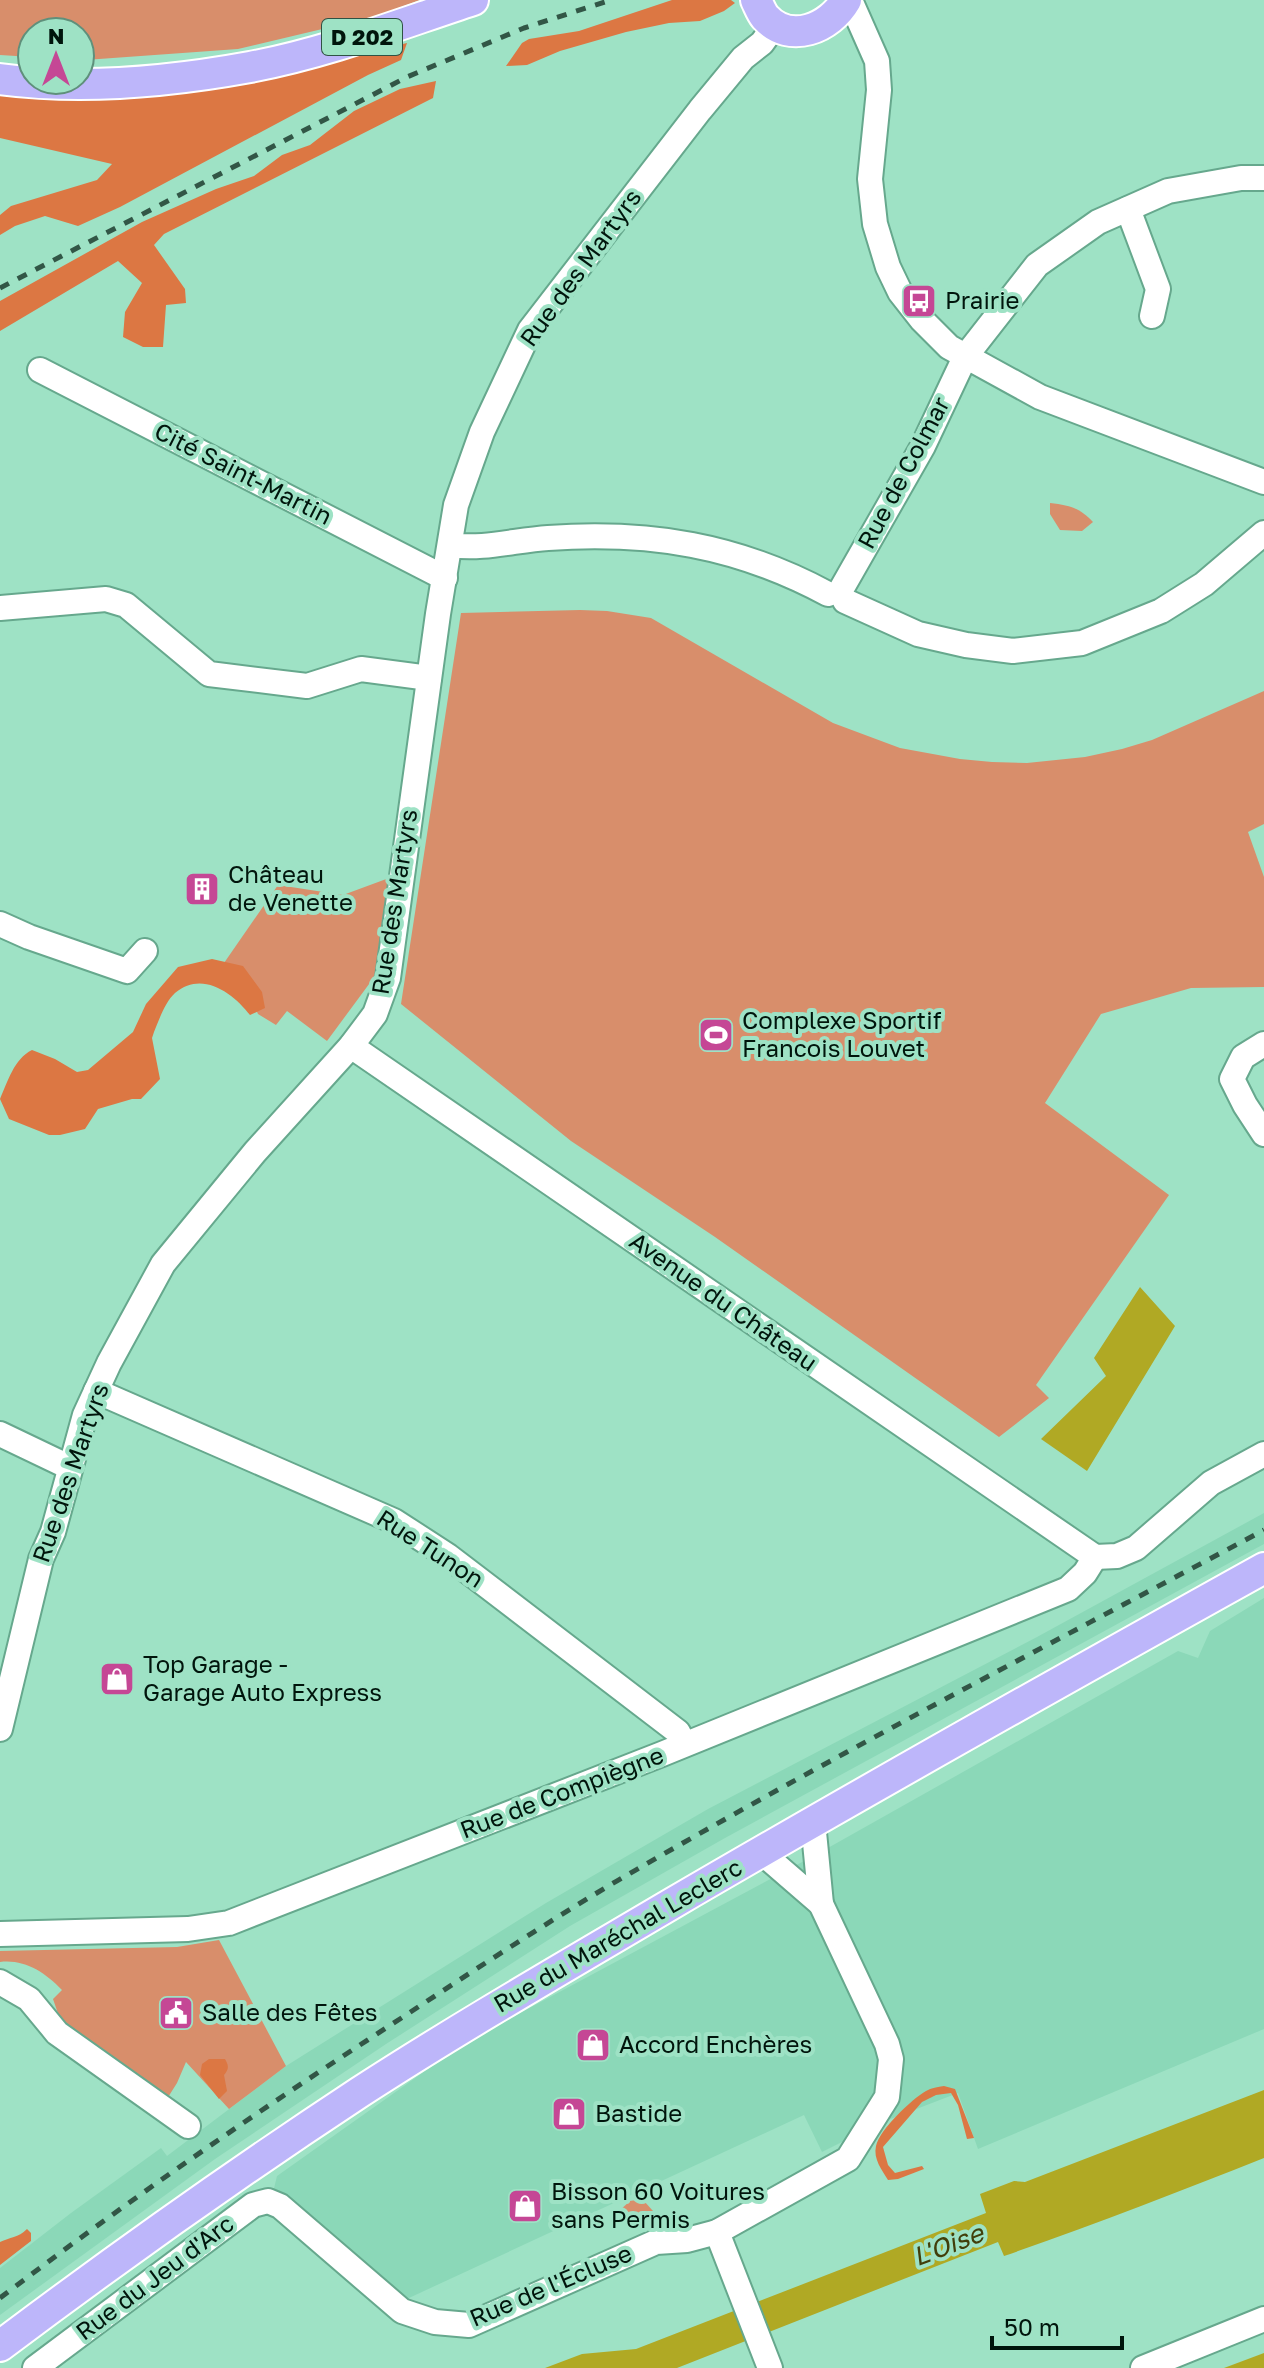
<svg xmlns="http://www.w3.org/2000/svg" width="1264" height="2368" font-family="'Golos Text',sans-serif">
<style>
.built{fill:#8bd8b8}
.green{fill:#d88e6b}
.forest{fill:#dc7743}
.water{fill:#b0a924}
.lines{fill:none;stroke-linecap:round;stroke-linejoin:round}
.minor-casing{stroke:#66a88d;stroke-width:28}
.major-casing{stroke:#fff;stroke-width:34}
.minor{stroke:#fff;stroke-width:24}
.major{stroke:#bdb6fa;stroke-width:30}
.rail{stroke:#325646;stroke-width:5;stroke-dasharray:10 10;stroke-linecap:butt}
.labels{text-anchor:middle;stroke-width:8;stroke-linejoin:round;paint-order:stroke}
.shield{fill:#9ee2c5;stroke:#2f5244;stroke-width:2}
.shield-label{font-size:22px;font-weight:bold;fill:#00150c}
.street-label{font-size:24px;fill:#00150c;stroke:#9ee2c5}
.poi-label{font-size:24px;fill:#00150c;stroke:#9ee2c5;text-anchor:start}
.water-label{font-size:26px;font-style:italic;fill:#413e0a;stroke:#9ee2c5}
</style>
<rect width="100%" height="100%" fill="#9ee2c5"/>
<g class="built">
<path d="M1264,1513V1544L725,1838L570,1926L386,2044L215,2159L0,2315V2268L71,2213L161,2148L167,2156L286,2066L546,1903L708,1809L1037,1637Z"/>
<path d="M1264,1598V2029L978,2149L958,2093L880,2123L822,2152L804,2115L383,2310L270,2205L277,2176L466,2042L819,1853L1178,1651L1198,1658L1210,1631Z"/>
</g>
<g class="green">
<path d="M0,0H420L377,16L238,49L85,60H80V32H32V57L0,55Z"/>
<path d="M1050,503C1069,505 1080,508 1093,522L1082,531L1060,530L1050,514Z"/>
<path d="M580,610L607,611L651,618L833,723L900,748L960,759L992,762L1027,763L1085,757L1122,749L1152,740L1264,691V824L1248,832L1264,877V987L1191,988L1101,1014L1045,1103L1169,1195L1036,1385L1049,1398L999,1437L715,1237L571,1141L401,1004L461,613Z"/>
<path d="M389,878L375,976L327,1041L287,1011L276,1025L258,1014L254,1005L215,976L278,885L343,895Z"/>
<path d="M219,1940L286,2066L229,2109L186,2062L177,2083L165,2102L62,2025L53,1999L62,1990C45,1972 24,1959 0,1962V1951L177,1947Z"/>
<path d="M636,2200L644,2201L653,2211L652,2218L643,2222L626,2218L619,2211L630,2201Z"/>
</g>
<g class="forest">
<path d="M672,0H731L735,3L724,11L700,21L669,23L626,32L560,51L527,65L506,66L522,43L529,39L579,31Z"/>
<path d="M407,43L401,60L368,75L120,207L78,226L45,216L15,226L0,235V215L11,206L97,180L112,164L0,138V96L150,95L276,74Z"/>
<path d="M436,81L433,98L164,234L154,245L185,289L186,303L166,305L163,347H143L123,337L125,312L142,283L118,261L0,331V301L142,222L216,189L254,176L282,155L310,145L354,111L400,89Z"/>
<path d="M212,959L243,966L262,992L265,1008L250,1015C233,993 202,970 175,993C165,1002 159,1020 154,1032L152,1038L160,1079L141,1099H132L98,1109L85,1129L60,1135H49L9,1119L0,1099C8,1081 14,1059 32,1050L55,1059L77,1072L88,1070L133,1032L146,1004L178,967Z"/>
<path d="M209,2059H225C229,2066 229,2069 224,2075L227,2091L219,2099L200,2075L202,2064Z"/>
<path d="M944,2086L955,2089L974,2138L967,2139L958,2105L951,2093L936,2095L922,2102L883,2147L888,2165L895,2173L922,2166L924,2169L898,2179L888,2180C882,2170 873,2159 876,2146C880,2129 912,2099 926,2091C931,2088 938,2087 944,2086Z"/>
<path d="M27,2229L31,2233V2241L0,2265V2242C10,2237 18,2238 27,2229Z"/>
</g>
<g class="water">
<path d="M1140,1287L1175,1326L1087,1471L1041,1439L1106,1376L1094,1358Z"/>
<path d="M1264,2090V2158C1178,2192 1091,2226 1004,2256L998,2242L677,2368H545L582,2354L636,2349L986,2213L980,2194L1014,2181L1025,2182Z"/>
<path d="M1264,2353V2368H1224Z"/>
</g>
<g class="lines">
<g class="minor-casing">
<g id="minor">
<path d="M850,0L877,61L879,90L870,179L875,224L888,267L900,292L922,320L949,347L1040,397L1264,482"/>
<path d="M1128,209L1158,289L1152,316"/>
<path d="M40,370L445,578"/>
<path d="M450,545C483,550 516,540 548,538C650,531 737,545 828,594"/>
<path d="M842,588L923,446L965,357L1037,265L1098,222L1168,191L1241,178H1264"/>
<path d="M845,601L918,634L966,645L1013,651L1082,643L1161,611L1204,584L1264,533"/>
<path d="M0,608L106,599L126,605L209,674L307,686L361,669L429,678"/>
<path d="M0,924L29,937L127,971L145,951"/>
<path d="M1264,1044L1243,1057L1232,1079L1245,1105L1264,1134"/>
<path d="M351,1046L1095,1557"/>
<path d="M96,1391L394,1521L448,1556L678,1732L684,1744"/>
<path d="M0,1434L69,1467"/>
<path d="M1095,1557L1117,1556L1136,1548L1211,1483L1264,1454"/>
<path d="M0,1729L41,1559L53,1532L85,1415L109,1363L163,1264L255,1152L351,1046L375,1014L388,978L438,614L456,505L482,432L530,330L700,110L743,58L762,43L775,25"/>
<path d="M813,1822L821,1904"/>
<path d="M0,1934L188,1929L229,1923L662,1754L1068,1589L1085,1573L1095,1557"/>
<path d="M0,1982L29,1999L57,2033L188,2126"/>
<path d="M717,2232L770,2368"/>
<path d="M35,2368L253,2205L268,2201L280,2206L402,2311L435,2322L469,2325L656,2242L687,2240L717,2232L848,2159L887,2097L891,2059L887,2044L821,1904L761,1852"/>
<path d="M1143,2368L1264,2319"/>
</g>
</g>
<g class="major-casing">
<g id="major">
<path d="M756,0C759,6 761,12 765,17C790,45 830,28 846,0"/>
<path d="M0,79C83,90 168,82 250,67C326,53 400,24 473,0"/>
<path d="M0,2346C117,2258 237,2173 360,2092C462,2026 568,1965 673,1903C868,1789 1066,1678 1264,1568"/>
</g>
</g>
<use href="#minor" class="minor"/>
<use href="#major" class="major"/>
<g class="rail">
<path d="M0,288L407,77L524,28L611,0"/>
<path d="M0,2298C130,2199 265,2106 403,2017C471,1972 540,1927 610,1885C824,1760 1045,1647 1264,1530"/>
</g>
</g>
<defs>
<g id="bus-square" transform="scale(1.8)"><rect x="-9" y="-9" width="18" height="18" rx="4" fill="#c54795" stroke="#9ee2c5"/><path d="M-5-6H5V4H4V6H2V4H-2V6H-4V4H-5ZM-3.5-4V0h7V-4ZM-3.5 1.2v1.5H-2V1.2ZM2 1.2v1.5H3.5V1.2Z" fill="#fff"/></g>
<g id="building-square" transform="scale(1.8)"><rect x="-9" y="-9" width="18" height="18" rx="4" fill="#c54795" stroke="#9ee2c5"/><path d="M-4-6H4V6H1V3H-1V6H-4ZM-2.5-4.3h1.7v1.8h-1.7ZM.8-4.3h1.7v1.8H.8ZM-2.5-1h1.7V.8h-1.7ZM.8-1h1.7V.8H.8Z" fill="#fff"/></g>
<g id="stadium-square" transform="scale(1.8)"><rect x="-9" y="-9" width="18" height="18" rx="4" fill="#c54795" stroke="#9ee2c5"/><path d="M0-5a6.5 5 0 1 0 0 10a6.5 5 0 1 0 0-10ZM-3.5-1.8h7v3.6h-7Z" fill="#fff"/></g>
<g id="shop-square" transform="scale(1.8)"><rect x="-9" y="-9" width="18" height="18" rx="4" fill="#c54795" stroke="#9ee2c5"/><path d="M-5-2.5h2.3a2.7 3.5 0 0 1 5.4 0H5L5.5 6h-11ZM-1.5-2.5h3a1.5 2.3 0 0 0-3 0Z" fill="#fff"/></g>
<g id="civic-square" transform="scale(1.8)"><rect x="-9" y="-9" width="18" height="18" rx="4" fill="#c54795" stroke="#9ee2c5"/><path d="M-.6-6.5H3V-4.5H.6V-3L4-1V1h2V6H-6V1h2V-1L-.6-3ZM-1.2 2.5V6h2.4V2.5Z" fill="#fff"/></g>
</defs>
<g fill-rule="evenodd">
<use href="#bus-square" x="919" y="301"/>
<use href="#building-square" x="202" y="889"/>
<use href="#stadium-square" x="716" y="1035"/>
<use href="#shop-square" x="117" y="1679"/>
<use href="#civic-square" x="176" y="2013"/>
<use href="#shop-square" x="593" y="2045"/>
<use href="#shop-square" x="569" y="2114"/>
<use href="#shop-square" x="525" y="2206"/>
</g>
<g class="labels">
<rect class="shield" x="322" y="19" width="80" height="36" rx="6"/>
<g class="shield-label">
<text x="362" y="45">D 202</text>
</g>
<g class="street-label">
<text transform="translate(581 268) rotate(-54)" y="8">Rue des Martyrs</text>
<text transform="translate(904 473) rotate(-62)" y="8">Rue de Colmar</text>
<text transform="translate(243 474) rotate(27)" y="8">Cité Saint-Martin</text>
<text transform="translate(395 902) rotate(-81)" y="8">Rue des Martyrs</text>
<text transform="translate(723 1302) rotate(35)" y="8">Avenue du Château</text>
<text transform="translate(71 1473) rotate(-71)" y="8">Rue des Martyrs</text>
<text transform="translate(430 1549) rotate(33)" y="8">Rue Tunon</text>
<text transform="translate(562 1793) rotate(-21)" y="8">Rue de Compiègne</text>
<text transform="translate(618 1936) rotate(-30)" y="8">Rue du Maréchal Leclerc</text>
<text transform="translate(155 2278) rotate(-37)" y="8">Rue du Jeu d'Arc</text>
<text transform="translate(551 2286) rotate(-23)" y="8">Rue de l'Écluse</text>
</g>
<g class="poi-label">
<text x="945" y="309">Prairie</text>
<text x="228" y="883">Château<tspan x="228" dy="28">de Venette</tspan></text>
<text x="742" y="1029">Complexe Sportif<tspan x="742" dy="28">Francois Louvet</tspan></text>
<text x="143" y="1673">Top Garage -<tspan x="143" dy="28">Garage Auto Express</tspan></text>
<text x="202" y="2021">Salle des Fêtes</text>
<text x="619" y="2053">Accord Enchères</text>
<text x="595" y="2122">Bastide</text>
<text x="551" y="2200">Bisson 60 Voitures<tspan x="551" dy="28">sans Permis</tspan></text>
</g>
<g class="water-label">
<text transform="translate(948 2245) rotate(-21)" y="9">L'Oise</text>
</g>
</g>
<g transform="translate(56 56)"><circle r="38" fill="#9ee2c5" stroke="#5f907b" stroke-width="2"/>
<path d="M0-6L14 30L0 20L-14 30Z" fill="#c54795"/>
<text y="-12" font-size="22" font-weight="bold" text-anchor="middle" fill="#00150c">N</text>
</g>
<path d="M992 2336v12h130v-12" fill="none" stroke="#00150c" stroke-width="4"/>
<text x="1004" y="2336" font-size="24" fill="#00150c" stroke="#9ee2c5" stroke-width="6" paint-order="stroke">50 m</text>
</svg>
